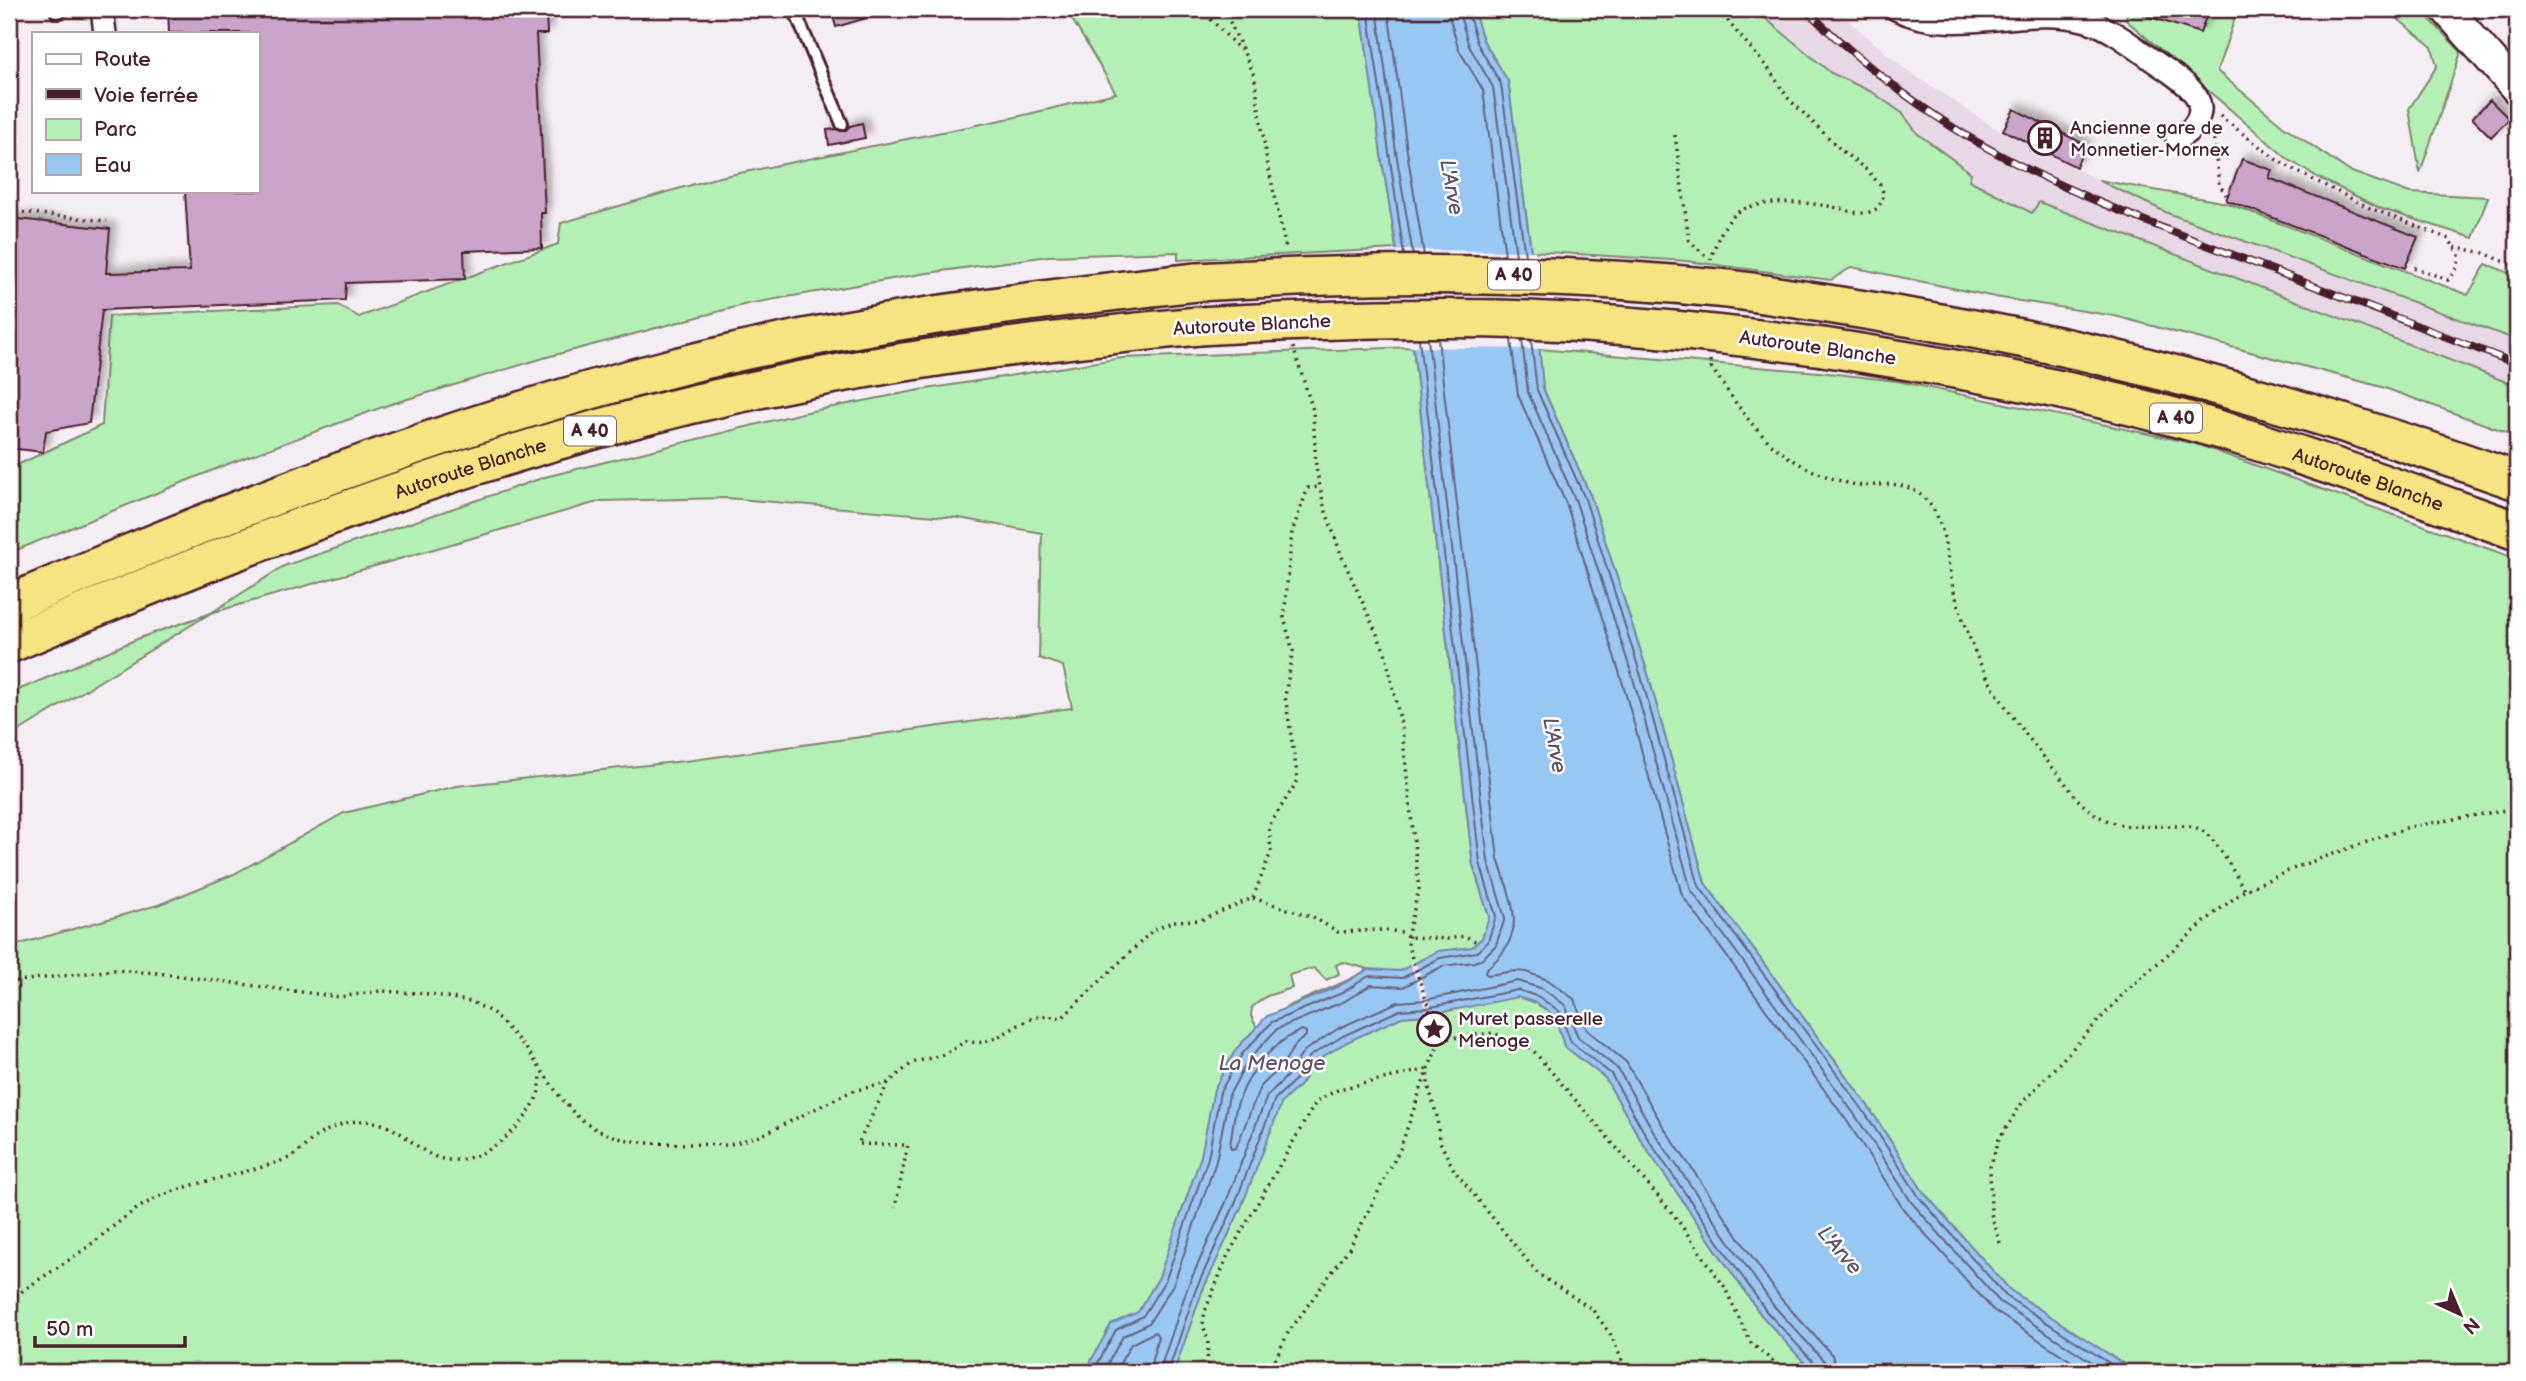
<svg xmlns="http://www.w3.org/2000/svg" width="2526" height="1381" font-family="'Balsamiq Sans',sans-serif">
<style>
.built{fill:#e8d7e7}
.green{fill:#b4f0b5;stroke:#7f8870;stroke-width:2;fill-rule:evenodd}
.water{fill:#98c7f3;stroke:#7984a3;stroke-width:2}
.pier{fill:#f5edf4}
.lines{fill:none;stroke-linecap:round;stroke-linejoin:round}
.shore{stroke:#69627b;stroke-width:2}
.building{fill:#cba4ca;stroke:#4a1f2b;stroke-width:2;filter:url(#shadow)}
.lane-casing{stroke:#4a1f2b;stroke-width:16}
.street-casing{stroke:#4a1f2b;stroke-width:26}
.secondary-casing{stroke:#4a1f2b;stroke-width:35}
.highway-casing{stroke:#4a1f2b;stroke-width:42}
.path{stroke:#4a1f2b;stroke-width:3.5;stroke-dasharray:2 5;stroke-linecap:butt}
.lane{stroke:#fff;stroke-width:10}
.street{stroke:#fff;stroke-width:21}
.secondary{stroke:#fff;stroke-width:30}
.highway{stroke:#f6e381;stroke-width:37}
.rail-casing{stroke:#4a1f2b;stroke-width:8}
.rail{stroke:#fff;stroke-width:5;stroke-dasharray:16;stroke-linecap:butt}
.highway-bridge-casing{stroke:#4a1f2b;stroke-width:42;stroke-linecap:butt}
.highway-bridge{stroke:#f6e381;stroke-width:37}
.labels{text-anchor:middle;stroke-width:5;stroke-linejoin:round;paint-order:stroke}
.shield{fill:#fff;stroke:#80626b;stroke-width:2}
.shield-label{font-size:18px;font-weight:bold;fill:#4a1f2b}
.poi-label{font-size:19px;fill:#4a1f2b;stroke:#fff;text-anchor:start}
.street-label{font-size:19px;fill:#4a1f2b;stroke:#fff}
.water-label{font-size:21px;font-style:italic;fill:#615167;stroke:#fff}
</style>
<defs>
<filter id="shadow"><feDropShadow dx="6" dy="-6" stdDeviation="3.5" flood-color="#0004"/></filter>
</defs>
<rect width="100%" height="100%" fill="#f5edf4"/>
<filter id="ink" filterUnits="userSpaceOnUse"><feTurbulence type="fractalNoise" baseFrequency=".0143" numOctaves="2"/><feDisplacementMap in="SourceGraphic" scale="14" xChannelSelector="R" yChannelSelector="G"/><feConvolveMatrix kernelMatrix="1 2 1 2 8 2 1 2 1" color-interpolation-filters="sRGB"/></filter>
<g filter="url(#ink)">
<path class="built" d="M1754,9H1835L1905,69L1992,126L2098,180L2170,214L2517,340V386L2039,202L2033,213L1969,180L1970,173L1918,134L1902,113L1872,92L1831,73Z"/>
<g class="green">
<path d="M1066,9H1361L1396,249L1178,260V252L1048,256L921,274L747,304L547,357L388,405L233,462L9,553V469L102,425L109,316L338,305L359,317L558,244L561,223L715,178L1016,117L1116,93Z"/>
<path d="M1473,9H1754L1831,73L1872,92L1902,113L1918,134L1971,173L1969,180L2032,213L2039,202L2517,386V436L2382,387L2115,316L1995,297L1852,267L1831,280L1686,261L1531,251L1508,81L1483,40Z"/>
<path d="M2128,9H2238L2217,71L2282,125L2349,171L2410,193L2488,197L2473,238L2382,209L2319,178L2289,160L2126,20Z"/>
<path d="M2386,9H2420L2461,52L2420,173L2409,109L2437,66L2432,47Z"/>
<path d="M2098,180L2227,203L2468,295L2486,264L2517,276V340L2170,214Z"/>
<path d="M1413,347L1473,865L1489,916L1536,1003L1555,1016L1564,1046L1606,1078L1642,1142L1761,1315L1813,1372H9V947L158,905L234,874L344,813L457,786L693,760L1072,708L1063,666L1039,658L1042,533L959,518L727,498L601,501L211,613L9,737V694L142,637L211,613L284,566L545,477L802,413L920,390L1122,358ZM1342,962L1368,969C1336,990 1280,1003 1257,1028L1251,1016L1252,1007L1267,996L1292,988L1289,975L1314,968L1326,980L1339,974L1336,965Z"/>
<path d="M1538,349L1819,372L1897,381L2196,444L2517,559V1372H2136L2010,1290L1924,1193L1868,1106L1705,883L1648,674L1591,497L1543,388Z"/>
</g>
<path class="water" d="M1361,9H1473L1483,40L1508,81L1531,251L1543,388L1591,497L1648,674L1705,883L1868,1106L1924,1193L2010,1290L2136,1372H1813L1761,1315L1642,1142L1605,1078L1564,1046L1555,1016L1536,1003L1518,997L1427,1015L1402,1017L1347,1042L1316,1061L1300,1085L1282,1102L1241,1208L1202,1292L1174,1372H1085L1111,1324L1138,1312L1159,1277L1201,1156L1214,1089L1236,1049L1267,1016L1339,986L1369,969L1400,971L1438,951L1472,947L1482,938L1489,917L1473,865L1413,347L1381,155Z"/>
<g class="pier">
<path d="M1393,250L1535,251L1542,349L1410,347Z"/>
<path d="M1415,961L1434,1016L1428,1018L1410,963Z"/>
</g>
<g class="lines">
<g class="shore">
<path d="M1368,9L1404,255"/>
<path d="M1377,9L1396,152L1413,255"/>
<path d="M1388,9L1407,151L1424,255"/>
<path d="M1447,9L1459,50L1483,90L1505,255"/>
<path d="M1458,9L1469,46L1493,87L1516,256"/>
<path d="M1467,9L1477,43L1501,84L1525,256"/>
<path d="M1438,339L1498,859C1512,903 1530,935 1486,969L1485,973L1488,975L1515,971L1526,972L1548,980L1574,999L1587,1030L1626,1062L1664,1128L1781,1299L1832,1355L1837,1372"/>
<path d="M1511,340L1518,395L1567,506L1622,681L1682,895L1847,1121L1904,1210L1993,1310L2088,1372"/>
<path d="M1522,340L1528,392L1576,502L1633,678L1691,890L1855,1115L1912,1203L2000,1302L2107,1372"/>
<path d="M1531,340L1537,390L1585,499L1641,676L1699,886L1863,1110L1919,1197L2006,1296L2123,1372"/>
<path d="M1302,1030L1306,1032V1036L1296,1044L1280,1068L1260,1087L1236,1148L1231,1149L1230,1145C1233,1130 1233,1111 1240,1097C1252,1068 1273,1042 1302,1030Z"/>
<path d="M1093,1372L1116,1330L1143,1316L1166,1279L1208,1158L1220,1092L1242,1054L1272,1022L1342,993L1369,976L1402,978L1440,958L1477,952L1488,941L1496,916L1480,863L1419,339"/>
<path d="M1103,1372L1123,1336L1149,1323L1174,1283L1216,1161L1229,1095L1249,1059L1277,1029L1345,1001L1371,985L1403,987L1443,966L1474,962L1482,959L1496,945L1505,918L1488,861L1428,339"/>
<path d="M1115,1372L1131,1344L1155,1332L1158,1336L1149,1372"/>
<path d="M1159,1372L1188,1286L1226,1202L1267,1096L1288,1075L1304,1051L1339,1028L1398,1002L1425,1000L1518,981L1543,989L1565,1005L1578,1037L1618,1069L1655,1134L1773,1305L1824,1361L1826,1372"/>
<path d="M1168,1372L1196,1289L1234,1206L1275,1099L1295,1080L1310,1056L1343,1036L1400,1010L1426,1008L1518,990L1539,997L1559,1011L1571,1042L1611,1074L1648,1139L1766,1311L1816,1365L1818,1372"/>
</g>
</g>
<g class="building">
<path d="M168,9H546L547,34H536L545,213H541L542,248L464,251L465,279L346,283L345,300L102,310L89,423L46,431L43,452L9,448V218L110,229L106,273L190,271L185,191H257V33H169Z"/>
<path d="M831,9H884V13L836,27Z"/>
<path d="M2136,9H2209L2200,33L2135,12Z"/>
<path d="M2490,100L2509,119L2491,137L2472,118Z"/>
<path d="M2014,109L2086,145L2076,167L2003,130Z"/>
<path d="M862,123L865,138L829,145L827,130L836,129L844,131L850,126Z"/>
<path d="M2242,159L2272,170L2269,178L2418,237L2405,268L2226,200Z"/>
</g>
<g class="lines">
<g class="lane-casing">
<g id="lane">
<path d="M794,9L842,124"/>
<path d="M57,13L65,9"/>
</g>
</g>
<g class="street-casing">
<g id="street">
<path d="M102,9L105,33"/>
<path d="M1896,9C1956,39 2025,3 2087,21C2109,27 2132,45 2151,59C2165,69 2186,81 2196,96C2207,114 2193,131 2177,139"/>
</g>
</g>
<g class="secondary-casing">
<path id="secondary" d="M2446,9L2517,89"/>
</g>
<g class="highway-casing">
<g id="highway">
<path d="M1828,304C1916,318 2003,333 2090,353C2235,388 2377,431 2517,481"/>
<path id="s1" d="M1823,347C1963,369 2102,394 2237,435C2331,464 2424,498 2517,531"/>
<path d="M9,604C226,511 447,425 676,367C848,323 1022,301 1197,282"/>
<path id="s2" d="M9,644C230,550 455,462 689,405C857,364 1027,342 1199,326"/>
</g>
</g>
<g class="path">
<path d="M1201,9L1240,50"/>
<path d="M1224,9L1254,75L1267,161L1286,249"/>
<path d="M2220,116L2277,160L2296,171L2370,208L2449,239L2459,255L2458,266L2448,280L2413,267"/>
<path d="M2213,133L2219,184L2226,195"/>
<path d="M1675,135L1689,240L1709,259"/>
<path d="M9,211L107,221"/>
<path d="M2455,247L2484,253L2517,267"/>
<path d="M1711,260C1714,245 1724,222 1737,213C1757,198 1809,202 1833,207C1851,210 1863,219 1879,207L1884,194L1880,185L1868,171L1842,151L1788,98L1768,68L1729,23L1722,9"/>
<path d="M1293,347L1313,410L1316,468L1324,506L1342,557L1385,652L1402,729L1419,889L1409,929L1408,946L1434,1024L1441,1039L1428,1069V1084L1437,1117L1439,1140L1454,1170L1538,1274L1592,1309L1611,1335L1627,1372"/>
<path d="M1710,360L1711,367C1751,425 1772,461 1844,482C1877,493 1900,471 1928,502C1947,524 1946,561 1953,588C1961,613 1969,640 1980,663C2004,713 2046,758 2080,802C2112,831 2131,826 2172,826C2180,826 2191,825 2199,829C2216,836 2234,874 2245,890"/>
<path d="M1253,898L1313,917L1338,932L1382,930L1403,932L1408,937L1449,939L1465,936L1477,942"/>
<path d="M9,982L114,970L158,973L339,997L381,991L431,994L472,1002L493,1013L525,1047L563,1101L580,1119L597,1130L622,1139L649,1143L728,1145L760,1136L852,1091L888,1083L912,1063L945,1054L966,1041C993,1048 1010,1026 1034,1018C1042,1015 1054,1017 1062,1018L1153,930L1174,921L1201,920L1253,898L1271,852L1269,826L1298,780L1285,696L1293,651L1284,618L1292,532L1308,488L1320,487"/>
<path d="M1441,1039L1493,1033L1531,1048L1674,1215L1724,1286L1751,1343L1786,1372"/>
<path d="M888,1083L858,1144L908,1145L895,1208"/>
<path d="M2000,1243L1991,1214L1990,1167L1999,1139L2022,1103L2127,990L2215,913L2245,890L2302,865L2409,827L2517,808"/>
<path d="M9,1298L17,1295C37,1280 58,1268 79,1253C108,1233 128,1210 161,1196C203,1179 248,1174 289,1158C299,1154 306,1144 314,1138C327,1129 348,1120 364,1121C416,1123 420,1178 480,1154C503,1144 530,1118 538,1094C540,1087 541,1080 541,1073"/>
<path d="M1207,1372L1208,1341L1203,1324L1205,1311L1228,1255L1316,1102L1339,1089L1428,1069"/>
<path d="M1269,1372L1288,1333L1350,1247L1400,1149L1426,1074"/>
</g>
<use href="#lane" class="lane"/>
<use href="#street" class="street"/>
<use href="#secondary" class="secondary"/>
<use href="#highway" class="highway"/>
<g class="rail-casing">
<path id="rail" d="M1805,9C1863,65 1929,117 2000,155C2082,199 2168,230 2254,263C2342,297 2430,330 2517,364"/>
</g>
<use href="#rail" class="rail"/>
<g class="highway-bridge-casing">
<g id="highway-bridge">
<path d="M1197,282C1375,271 1551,271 1728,289C1762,293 1795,299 1828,304"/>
<path d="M1199,326C1308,320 1418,316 1528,320C1626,324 1725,334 1823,347"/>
</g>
</g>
<use href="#highway-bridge" class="highway-bridge"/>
</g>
</g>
<defs>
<g id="building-ring" transform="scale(1.75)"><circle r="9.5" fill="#fff" stroke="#4a1f2b" stroke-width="1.5"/><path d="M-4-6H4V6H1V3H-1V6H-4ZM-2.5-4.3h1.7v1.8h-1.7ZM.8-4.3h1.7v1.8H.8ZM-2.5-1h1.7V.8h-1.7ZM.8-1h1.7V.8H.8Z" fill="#4a1f2b"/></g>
<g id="sight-ring" transform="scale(1.75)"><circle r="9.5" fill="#fff" stroke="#4a1f2b" stroke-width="1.5"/><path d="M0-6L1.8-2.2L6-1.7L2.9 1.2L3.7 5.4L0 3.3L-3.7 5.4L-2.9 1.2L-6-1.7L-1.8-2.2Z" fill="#4a1f2b"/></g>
</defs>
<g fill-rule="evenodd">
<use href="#building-ring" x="2045" y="138"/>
<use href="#sight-ring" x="1434" y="1029"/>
</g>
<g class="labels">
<g class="shield">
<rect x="1488" y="260.5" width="52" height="29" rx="5"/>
<rect x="2150" y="403.5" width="52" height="29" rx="5"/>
<rect x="564" y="416.5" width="52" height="29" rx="5"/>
</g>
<g class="shield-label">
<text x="1514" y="281">A 40</text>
<text x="2176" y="424">A 40</text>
<text x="590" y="437">A 40</text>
</g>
<g class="poi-label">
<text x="2070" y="134">Ancienne gare de<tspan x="2070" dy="22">Monnetier-Mornex</tspan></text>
<text x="1458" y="1025">Muret passerelle<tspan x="1458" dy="22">Menoge</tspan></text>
</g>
<g class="street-label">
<text transform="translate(1252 324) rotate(-3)" y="7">Autoroute Blanche</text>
<text transform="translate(1818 347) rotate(8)" y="7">Autoroute Blanche</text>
<text dy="7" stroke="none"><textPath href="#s2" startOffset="494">Autoroute Blanche</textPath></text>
<text dy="7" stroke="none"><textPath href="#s1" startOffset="562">Autoroute Blanche</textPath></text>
</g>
<g class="water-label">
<text transform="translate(1452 187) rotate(80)" y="7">L'Arve</text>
<text transform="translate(1555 745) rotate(80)" y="7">L'Arve</text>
<text x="1272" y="1070">La Menoge</text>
<text transform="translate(1840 1250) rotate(50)" y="7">L'Arve</text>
</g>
</g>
<rect width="2526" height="1381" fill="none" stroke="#fff" stroke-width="35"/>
<rect x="18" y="18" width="2491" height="1346" fill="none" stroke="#4a1f2b" stroke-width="2.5" filter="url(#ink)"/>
<rect x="32" y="32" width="228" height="161" fill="#ffffff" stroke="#b7a5aa" stroke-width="2"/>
<rect x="46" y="54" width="35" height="10" fill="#ffffff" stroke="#b7a5aa" stroke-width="2"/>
<text x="94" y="66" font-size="21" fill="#4a1f2b">Route</text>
<rect x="46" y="89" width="35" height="10" fill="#4a1f2b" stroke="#b7a5aa" stroke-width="2"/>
<text x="94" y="102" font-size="21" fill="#4a1f2b">Voie ferrée</text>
<rect x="46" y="119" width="35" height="21" fill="#b4f0b5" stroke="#b7a5aa" stroke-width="2"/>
<text x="94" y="136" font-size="21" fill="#4a1f2b">Parc</text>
<rect x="46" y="154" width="35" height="21" fill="#98c7f3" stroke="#b7a5aa" stroke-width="2"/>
<text x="94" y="172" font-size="21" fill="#4a1f2b">Eau</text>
<g transform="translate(2460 1314) rotate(136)" stroke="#ffffff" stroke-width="5" paint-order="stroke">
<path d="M0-5L12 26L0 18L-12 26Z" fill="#4a1f2b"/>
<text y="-10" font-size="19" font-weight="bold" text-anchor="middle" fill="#4a1f2b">N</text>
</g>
<path d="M35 1336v10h150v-10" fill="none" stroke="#4a1f2b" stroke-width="3.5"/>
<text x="46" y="1336" font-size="21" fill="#4a1f2b" stroke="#ffffff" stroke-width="5" paint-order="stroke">50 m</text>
</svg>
